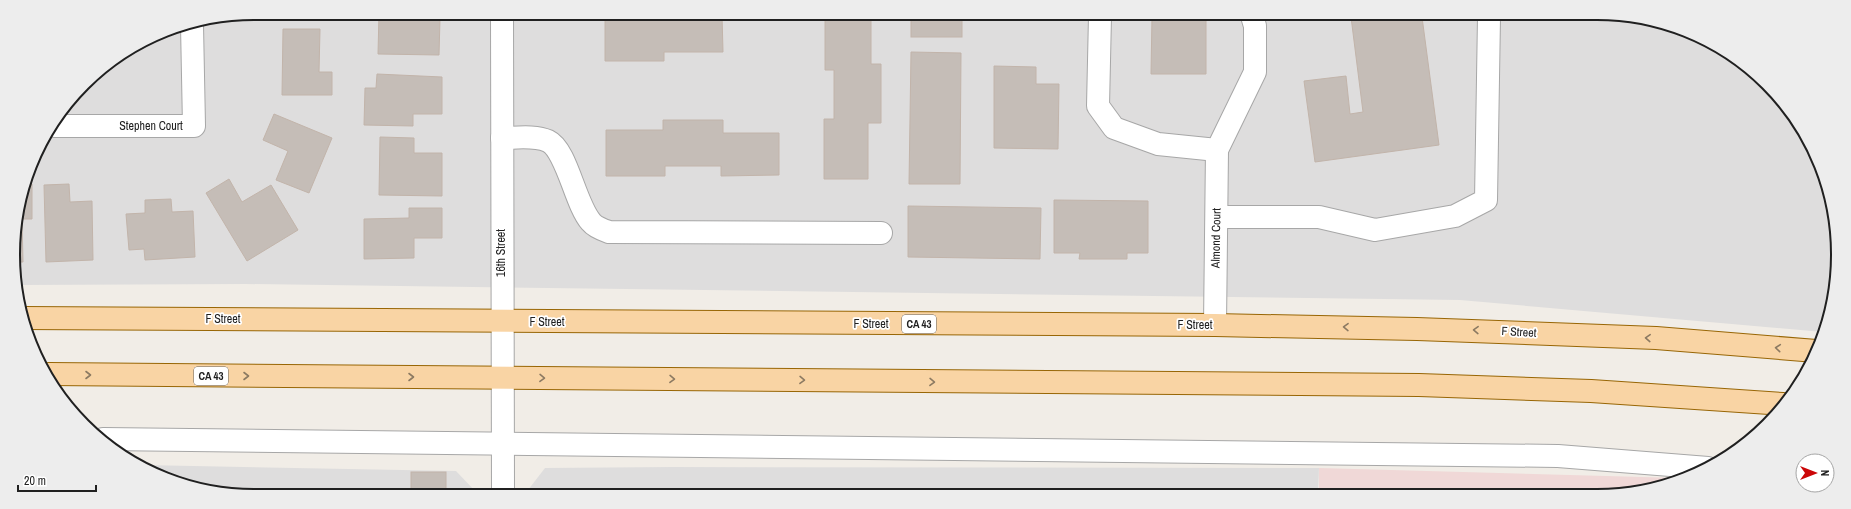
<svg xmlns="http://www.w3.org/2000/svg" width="1851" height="509" font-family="'Archivo Narrow',sans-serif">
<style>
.residential{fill:#dedddd}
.commercial{fill:#f0d8d7}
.building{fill:#c5bdb7;stroke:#c2b4aa}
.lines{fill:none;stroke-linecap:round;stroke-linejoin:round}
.minor-casing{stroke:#a7a7a7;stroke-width:24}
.major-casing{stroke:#986605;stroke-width:24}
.minor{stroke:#fff;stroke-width:22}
.major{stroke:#f9d4a4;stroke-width:22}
.oneway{stroke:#8c7a62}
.labels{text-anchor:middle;stroke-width:3.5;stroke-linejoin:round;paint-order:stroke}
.shield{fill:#fff;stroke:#636363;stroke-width:1}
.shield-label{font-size:11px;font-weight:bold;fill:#202020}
.street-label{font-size:12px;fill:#202020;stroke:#fff}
.rim{fill:none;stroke:#202020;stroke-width:2}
</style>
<rect width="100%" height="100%" fill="#f1ede7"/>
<g class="residential">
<path d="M255,13L1643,18L1730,54L1797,120L1833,207V301L1823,332L1460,300L246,284L18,285L14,238L38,148L95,73L162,31Z"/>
<path d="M143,465L456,471L476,492L208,491Z"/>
<path d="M672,467L1319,468L1318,493L528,492V490L545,468Z"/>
</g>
<path class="commercial" d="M1319,468L1679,478L1628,494L1319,493Z"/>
<g class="building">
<rect x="276" y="13" width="36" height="1"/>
<path d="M379,13L425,14V18H440L439,55L378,54Z"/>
<path d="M605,14H627V16L722,15L723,52H664V61H605Z"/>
<path d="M825,15H871V64H881V123H868V179H824V119H834V70H825Z"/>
<rect x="911" y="15" width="51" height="22"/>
<path d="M1152,16H1206V74H1151Z"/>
<path d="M1351,17H1422L1439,145L1315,162L1304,81L1346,76L1350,114L1363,112Z"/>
<path d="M283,29H320L319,72H332V95H282Z"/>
<path d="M911,52L961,53L960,184H909Z"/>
<path d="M994,66L1036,67V84H1059L1058,149L994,148Z"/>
<path d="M377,74L442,77V114H413V126L364,125L365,88H376Z"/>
<path d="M274,114L332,138L309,193L276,180L288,151L263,140Z"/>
<path d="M663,120H723V133H779V175L721,176V166H665V176H606V130H663Z"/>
<path d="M380,137L414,138V153H442V196L379,195Z"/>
<path d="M229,179L242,202L271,185L298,230L247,261L206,193Z"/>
<path d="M28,184H32V219H22L23,262H16L14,238Z"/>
<path d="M69,184L70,202L92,201L93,260L46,262L44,185Z"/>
<path d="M171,199L172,212L193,211L195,257L145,260L144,249L129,250L126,214L145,213V200Z"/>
<path d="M1054,200L1148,201V253H1127V259H1079L1080,253H1054Z"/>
<path d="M908,206L1041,208L1040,259L908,257Z"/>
<path d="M409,208H442V238H414V258L364,259V219L409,218Z"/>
<rect x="411" y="472" width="35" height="20"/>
</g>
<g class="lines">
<g class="minor-casing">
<g id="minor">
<path d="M502,14L503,492"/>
<path d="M1100,16L1098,106L1114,128L1158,144L1217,150"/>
<path d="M55,126H194L192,25"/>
<path d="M502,138C515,138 535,135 548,141C567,150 575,204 591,222C595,227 603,230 609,232L881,233"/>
<path d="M1217,217H1319L1375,230L1455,216L1486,200L1489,17"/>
<path d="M1215,325L1217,150L1255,72V26L1252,16"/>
<path d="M103,439L1558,456L1708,468"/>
</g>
</g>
<g class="major-casing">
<g id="major">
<path d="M22,318L1215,325L1417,329L1656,338L1816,351"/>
<path d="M49,374L1419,385L1591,391L1783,404"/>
</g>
</g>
<use href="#minor" class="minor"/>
<use href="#major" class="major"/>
</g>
<defs><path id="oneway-chevron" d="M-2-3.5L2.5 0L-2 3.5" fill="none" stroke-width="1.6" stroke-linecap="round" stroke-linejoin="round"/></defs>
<g class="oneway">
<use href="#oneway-chevron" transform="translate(1346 327) rotate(-179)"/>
<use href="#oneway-chevron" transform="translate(1476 330) rotate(-178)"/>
<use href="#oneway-chevron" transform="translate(1648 338) rotate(-177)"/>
<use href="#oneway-chevron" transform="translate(1778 348) rotate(-175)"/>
<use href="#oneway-chevron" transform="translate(88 375)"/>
<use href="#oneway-chevron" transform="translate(246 376)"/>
<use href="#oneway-chevron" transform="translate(411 377)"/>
<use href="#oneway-chevron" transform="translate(542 378) rotate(1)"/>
<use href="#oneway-chevron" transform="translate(672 379) rotate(1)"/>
<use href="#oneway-chevron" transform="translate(802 380) rotate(1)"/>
<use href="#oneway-chevron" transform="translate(932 382) rotate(1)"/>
</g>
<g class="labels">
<g class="shield">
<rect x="902" y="315" width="34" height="18" rx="3"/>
<rect x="194" y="367" width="34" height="18" rx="3"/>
</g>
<g class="shield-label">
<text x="919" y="328">CA 43</text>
<text x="211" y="380">CA 43</text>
</g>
<g class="street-label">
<text x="151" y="130">Stephen Court</text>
<text transform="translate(1216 238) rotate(-89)" y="4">Almond Court</text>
<text transform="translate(501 253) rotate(-90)" y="4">16th Street</text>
<text x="223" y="323">F Street</text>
<text x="547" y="326">F Street</text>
<text x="871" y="328">F Street</text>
<text x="1195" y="329">F Street</text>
<text transform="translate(1519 332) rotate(3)" y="4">F Street</text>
</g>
</g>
<path d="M0 0H1851V509H0ZM254 20H1597A234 234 0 0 1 1831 254V255A234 234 0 0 1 1597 489H254A234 234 0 0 1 20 255V254A234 234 0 0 1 254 20Z" fill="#ededed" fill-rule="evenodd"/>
<path class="rim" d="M254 20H1597A234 234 0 0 1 1831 254V255A234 234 0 0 1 1597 489H254A234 234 0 0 1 20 255V254A234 234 0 0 1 254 20Z"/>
<g transform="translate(1815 473) rotate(90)"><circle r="19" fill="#ffffff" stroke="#a6a6a6"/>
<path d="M0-3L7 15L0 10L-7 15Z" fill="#cb0607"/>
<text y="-6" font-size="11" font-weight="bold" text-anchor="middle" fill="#202020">N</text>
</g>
<path d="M18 485v6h78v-6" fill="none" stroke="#202020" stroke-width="2"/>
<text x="24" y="485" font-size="12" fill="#202020" stroke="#ffffff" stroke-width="3" paint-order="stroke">20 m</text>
</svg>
